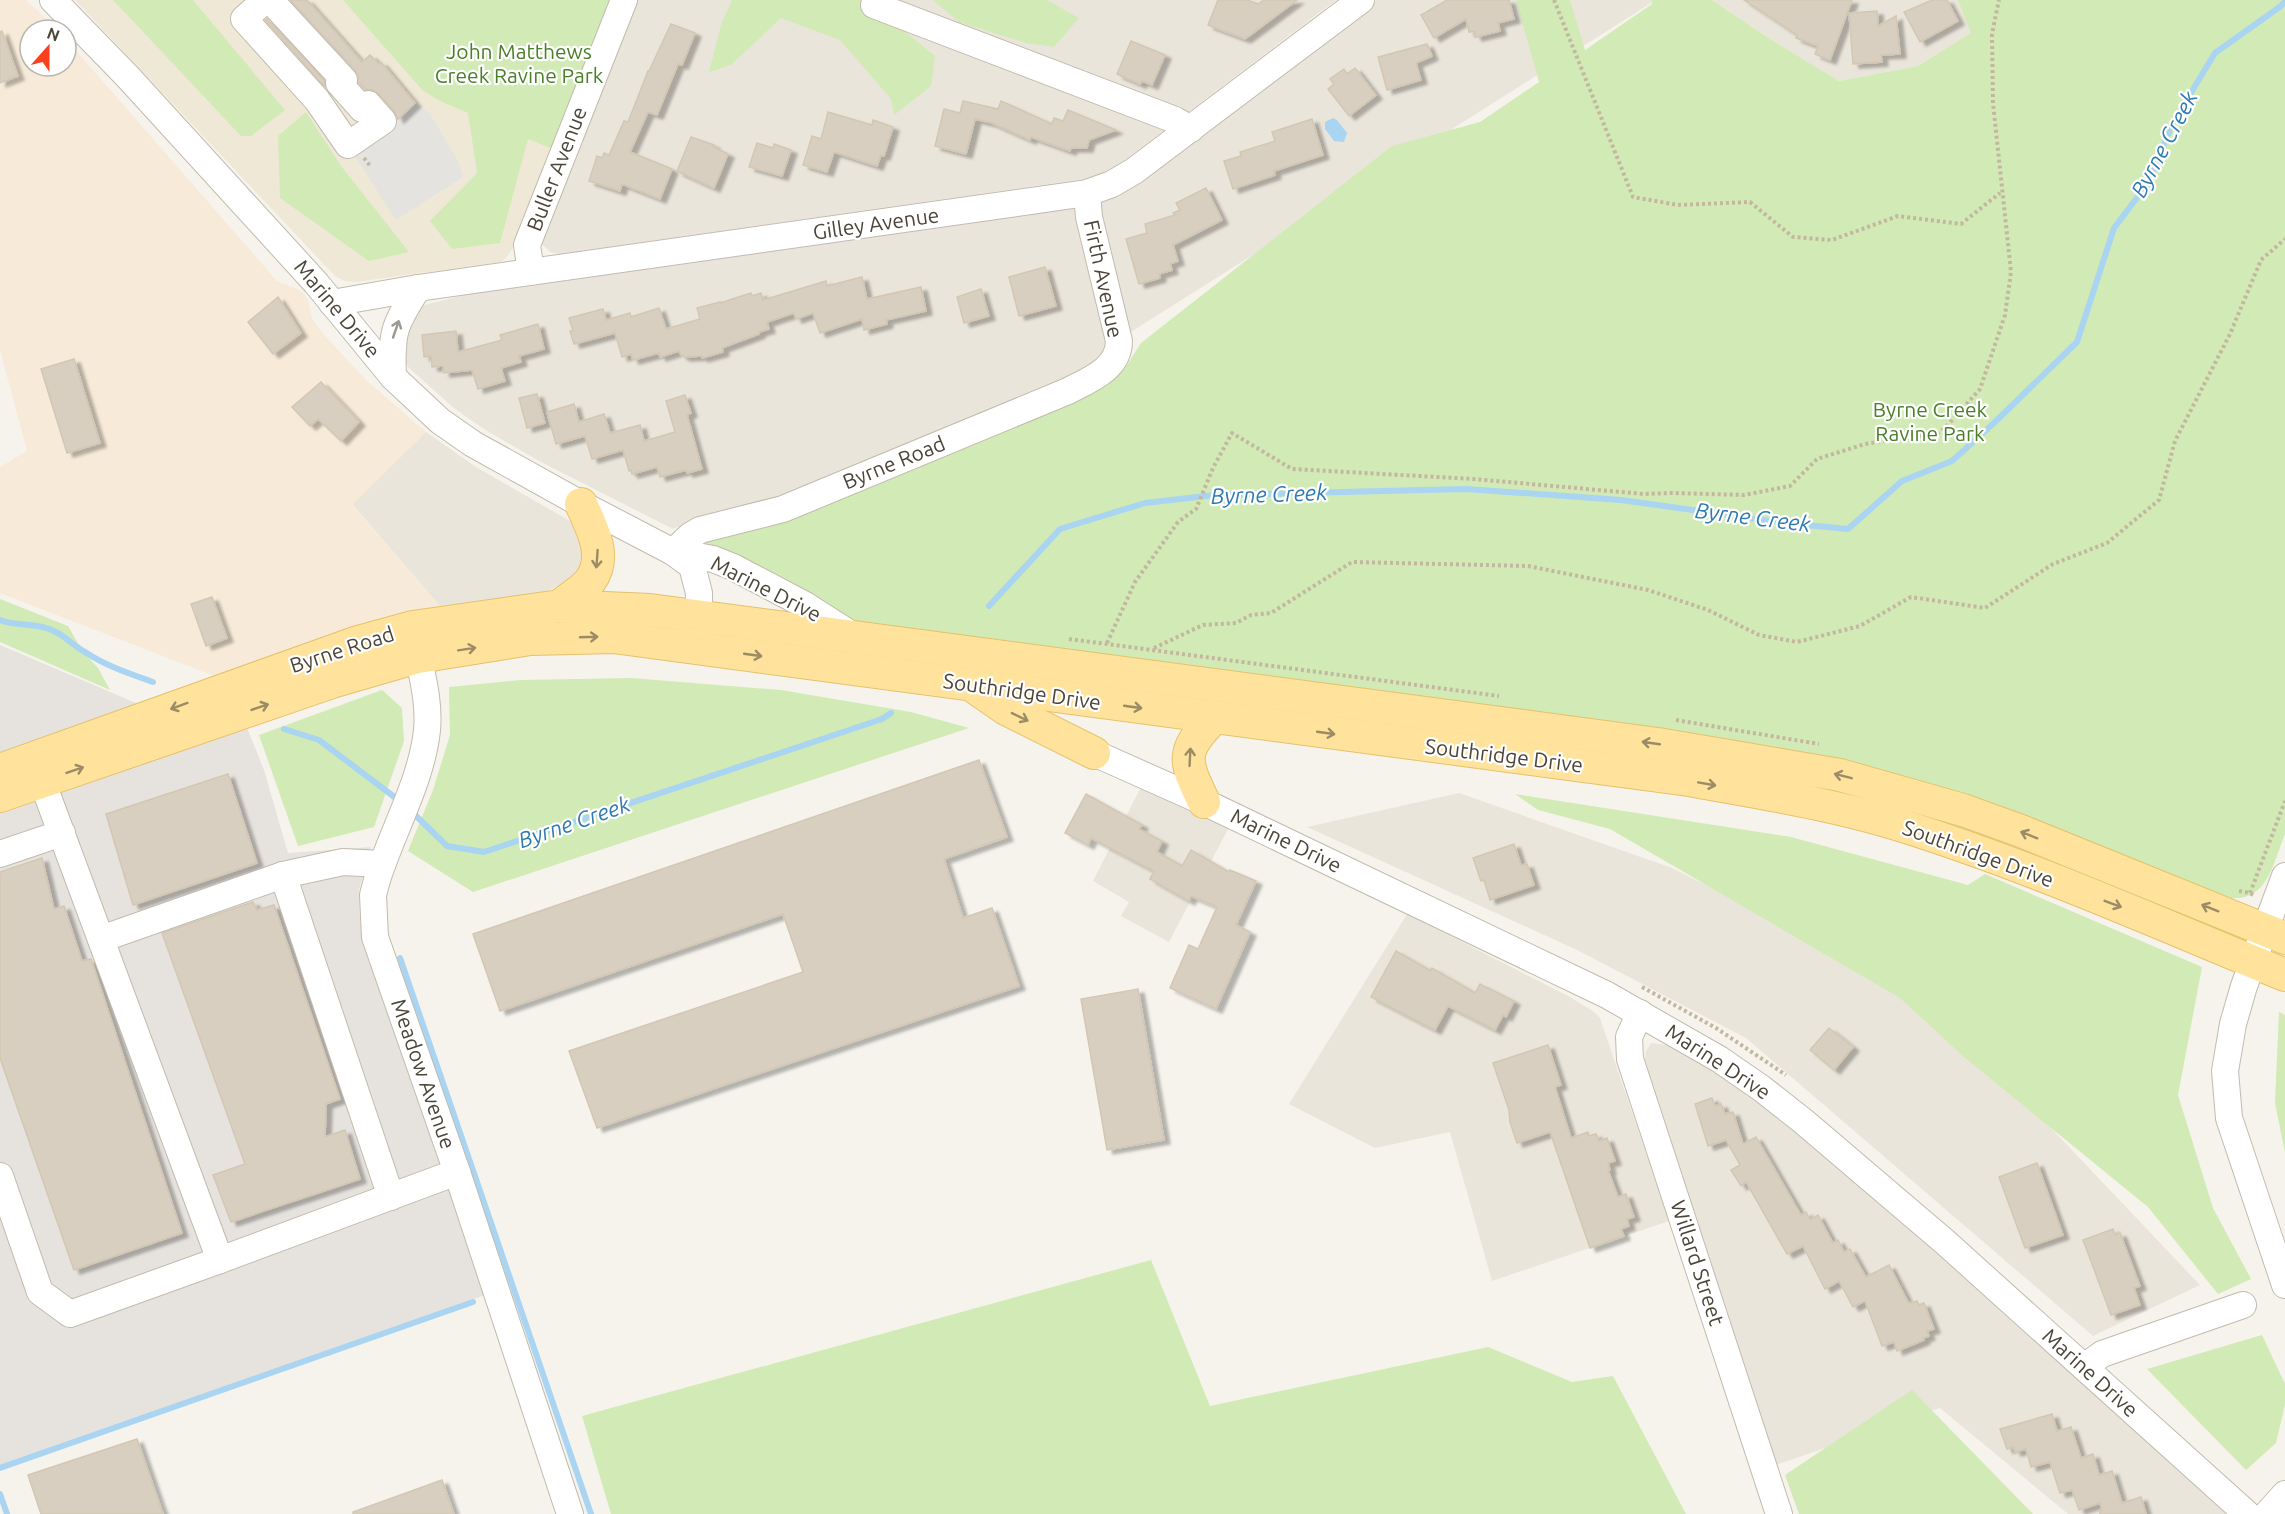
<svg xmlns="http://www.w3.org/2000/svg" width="2285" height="1514" font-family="Ubuntu,sans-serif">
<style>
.residential{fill:#eae5da}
.commercial{fill:#f7ead8}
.industrial{fill:#e6e2dd}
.education{fill:#efe8d6}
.green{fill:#d2eab5}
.parking{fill:#e5e3e0}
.water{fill:#a9d4f2}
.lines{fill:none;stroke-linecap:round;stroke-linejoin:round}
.stream{stroke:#a9d4f2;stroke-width:6}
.building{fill:#d8cfc1;stroke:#d3c7b4;stroke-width:1.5;filter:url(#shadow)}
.minor-casing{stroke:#c2bbae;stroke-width:28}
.major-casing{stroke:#e6c16a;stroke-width:34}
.path{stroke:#c4b79f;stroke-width:4;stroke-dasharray:3 3;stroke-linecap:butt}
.minor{stroke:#fff;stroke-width:26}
.major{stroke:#ffe39c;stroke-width:32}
.oneway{stroke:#9c9892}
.oneway2{stroke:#9c8c66}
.labels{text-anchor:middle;stroke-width:4.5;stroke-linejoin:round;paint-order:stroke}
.park-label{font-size:21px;fill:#4a7f2a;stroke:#fff}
.street-label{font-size:21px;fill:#4b4439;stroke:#fff}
.water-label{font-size:22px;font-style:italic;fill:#2e7ab2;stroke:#fff}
</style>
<defs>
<filter id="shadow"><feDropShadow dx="6" dy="4" stdDeviation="1.5" flood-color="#0004"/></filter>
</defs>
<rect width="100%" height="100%" fill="#f6f3ec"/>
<g class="residential">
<path d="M632,0H1336L1118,165L1092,178L559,254L550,252L542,244L541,236Z"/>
<path d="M1376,0H1656L1123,337L1098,202L1122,191Z"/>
<path d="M1712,0H1971L1972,33L1918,66L1839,81L1767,37Z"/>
<path d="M1073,206L1081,214L1114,343L1101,366L782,501L682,528L677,527L673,529L539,461L484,429L454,408L409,368L403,358L399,341L421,306L472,293Z"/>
<path d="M426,432L476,467L577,525L587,550L579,572L563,584L542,593L440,606L352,504Z"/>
<path d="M1142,785L1229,827L1169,942L1121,916L1129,902L1093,881Z"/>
<path d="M1459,793L1672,868L1923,993L2200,1285L2093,1336L1746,1038L1577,950L1307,827Z"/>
<path d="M1407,914L1568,996L1593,1011L1600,1018L1669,1221L1492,1281L1450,1132L1375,1148L1289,1104Z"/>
<path d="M1651,1043L1667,1045L1701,1061L1780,1115L1915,1230L2233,1514H2068L1940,1408L1773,1466L1751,1383L1643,1070L1646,1051Z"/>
</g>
<path class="commercial" d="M0,0H26L58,30H30V66H66V39L277,281L300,290L304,294L308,300L312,319L326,337L366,380L426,432L352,505L440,606L346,633L222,679L0,593V467L27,451L0,350Z"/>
<g class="industrial">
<path d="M0,645L143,706L0,755Z"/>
<path d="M245,723L264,770L288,853L371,847L359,890L360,922L485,1295L0,1466V808Z"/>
</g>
<path class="education" d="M75,0H343L423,91L442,102L553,149L513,248L505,259L500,262L356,282L345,281L335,276Z"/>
<g class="green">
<path d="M113,0H193L285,110L251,136H241Z"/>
<path d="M343,0H614L553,149L528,139L500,243L452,249L430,221L477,173L468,113L442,102L423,91Z"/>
<path d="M732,0H894L893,22L935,56L931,86L894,115L891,99L840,40L781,18L731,65L709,72L721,25Z"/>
<path d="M933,0H1047L1079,18L1054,47L1026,43L959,22Z"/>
<path d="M1516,0H1570L1585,50L1652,4V0H1712L1767,37L1839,81L1918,66L1971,33L1958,0H2285V834C2271,869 2267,906 2220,897L1865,768L1782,749L1709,737L854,623L704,545L703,542L1111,377L1125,368L1141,343L1392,146L1480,122L1539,82Z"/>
<path d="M306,112L341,166L409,252L369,261L280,198L278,136Z"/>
<path d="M0,599L68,626L83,652L98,668L110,690L0,642Z"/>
<path d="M631,678L781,690L911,712L969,728L473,892L408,851L433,790L450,735L449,687L521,680Z"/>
<path d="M382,690L402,708L404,741L374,827L298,846L259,735Z"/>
<path d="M1515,794L1791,837L1968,885L1985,874L2202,967L2178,1095L2213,1208L2251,1279L2218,1294L2148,1207L1964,1057L1900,998L1610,829L1538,810Z"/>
<path d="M2279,1012L2285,1015V1153L2275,1103Z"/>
<path d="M1151,1260L1210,1406L1488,1347L1572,1382L1613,1376L1686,1514H611L582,1416Z"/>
<path d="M2262,1335L2285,1384V1404L2276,1443L2246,1470L2147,1369Z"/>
<path d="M1912,1390L2033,1514H1799L1785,1475Z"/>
</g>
<path class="parking" d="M415,103L430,114L458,161L463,177L396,220L348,145L385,131Z"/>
<path class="water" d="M1333,118L1337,120L1347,133L1344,142L1334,141L1325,129V122Z"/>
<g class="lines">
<g class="stream">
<path d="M989,606L1060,529L1145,503L1215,495L1466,489L1621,500L1786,523L1848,529L1902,481L1952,461L1995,422L2077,342L2114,228L2149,182L2172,124L2215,53L2281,6L2285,1"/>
<path d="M0,620C18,627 36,622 54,631C65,636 74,646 85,652C106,666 130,674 153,682"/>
<path d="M284,729L319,740L401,802"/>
<path d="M411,811L447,846L484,852L882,719L891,713"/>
<path d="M400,958L591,1514"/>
<path d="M0,1468L473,1302"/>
<path d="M0,1494L7,1514"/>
</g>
</g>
<g class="building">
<path d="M290,0H307L362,62L370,55L379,64L381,62L415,103L398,119L394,111L379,94L372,90L365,89L358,82L359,77L355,70Z"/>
<path d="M1218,0H1247L1258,4L1264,0H1297L1245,39L1208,25Z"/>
<path d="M1447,0H1509L1514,19L1498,23L1500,31L1476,37L1474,31L1469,32L1466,19L1434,38L1421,15Z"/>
<path d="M1744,0H1852L1830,60L1815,54L1818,46L1796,38L1797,35Z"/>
<path d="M1932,0H1947L1958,21L1920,42L1904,12Z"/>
<path d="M1877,11L1878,26L1896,16L1900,54L1881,55L1882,62L1853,64L1849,13Z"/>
<path d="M267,19L325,81L324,86L265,20Z"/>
<path d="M671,24L695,33L682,65L678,64L657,115L648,112L630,152L672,169L660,199L622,184L620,191L589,181L597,156L602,158L604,153L609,155L624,121L628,122L648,71H649Z"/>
<path d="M2,31L18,76L0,83V32Z"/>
<path d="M1131,41L1165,55L1152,85L1142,81L1140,84L1117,74Z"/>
<path d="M1427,44L1432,56L1416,63L1421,80L1387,90L1378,57Z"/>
<path d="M1355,68L1376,95L1349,116L1328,89L1334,84L1330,79L1344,69L1347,74Z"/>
<path d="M963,101L998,109L1001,101L1052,124L1054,118L1063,121L1068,110L1116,130L1089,140L1087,148H1071L1070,151L1031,137L1030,140L992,123L975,119L966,154L935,146L944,109L960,113Z"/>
<path d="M828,112L872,125L873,120L893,127L884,156L881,155L877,166L834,152L827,172L803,165L812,136L821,139Z"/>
<path d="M1312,119L1323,155L1274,171L1275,175L1233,189L1224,161L1241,156L1240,152L1275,141L1272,132Z"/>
<path d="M691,137L714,145L713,147L728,154L714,188L677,171Z"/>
<path d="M757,143L773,148L774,144L791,150L782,176L749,167Z"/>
<path d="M1206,188L1222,220L1173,245L1178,261L1170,264L1172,270L1159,274L1160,278L1139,284L1126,239L1147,233L1145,224L1175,215L1173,213L1180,210L1176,203Z"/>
<path d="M1045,267L1056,306L1019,316L1009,277Z"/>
<path d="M862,277L867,299L921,287L926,311L886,320L887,324L864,330L862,319L820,333L813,313L796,319L794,313L767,322L769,329L759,332V334L722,348L723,352L702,358V356L685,357L681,355L679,351L660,357L659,353L633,360L631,354L622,357L615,333L574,344L570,331H573L569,318L603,309L606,320L630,313L631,317L659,308L666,329L700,319L697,308L720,302V303L751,293L752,296L761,293L763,300L826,281L827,286Z"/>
<path d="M981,289L989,316L964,323L957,297Z"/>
<path d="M278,297L301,333L273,354L248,322Z"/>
<path d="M538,324L544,349L519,356L521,362L501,368L505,381L478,389L472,370L444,373L443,366L432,367L431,356L424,357L422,335L456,331L458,352L502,340L500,335Z"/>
<path d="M74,359L100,443L67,453L41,369Z"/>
<path d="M321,382L359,422L341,441L318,419L310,426L292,407Z"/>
<path d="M537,394L545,423L527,428L519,398Z"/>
<path d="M685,395L691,413L687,415L702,469L687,473L686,470L660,477L657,467L632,474L631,470L629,471L623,450L592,459L585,436L556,444L547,412L574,404L579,422L604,414L610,433L640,425L644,441L675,432L666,401Z"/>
<path d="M212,597L227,638L206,646L191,604Z"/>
<path d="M979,760L1007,837L944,859L963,918L992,908L1019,986L597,1128L569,1051L803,972L783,914L500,1011L473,934Z"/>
<path d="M228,774L257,863L133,905L106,814Z"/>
<path d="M1086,794L1142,825L1139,829L1162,841L1157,852L1182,866L1191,850L1229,872L1230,870L1256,881L1236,925L1250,932L1216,1009L1170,988L1189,945L1198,949L1217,907L1191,896L1189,901L1150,879L1154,871L1091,838L1088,845L1065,833Z"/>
<path d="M1514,844L1521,865L1527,864L1534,885L1490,900L1484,880L1481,881L1473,858Z"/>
<path d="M42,858L54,909L64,906L82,961L91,959L182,1233L74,1270L0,1058V872Z"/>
<path d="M253,902L257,910L274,905L340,1099L326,1104L325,1137L345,1130L360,1179L231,1222L213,1175L245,1164L162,933Z"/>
<path d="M1396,951L1431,971L1432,968L1475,993L1480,984L1514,1001L1506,1017L1503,1015L1495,1030L1448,1006L1435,1030L1371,997Z"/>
<path d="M1138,989L1164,1140L1107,1150L1081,999Z"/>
<path d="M1829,1028L1853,1047L1834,1070L1810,1050Z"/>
<path d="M1548,1045L1561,1085L1555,1087L1571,1138L1588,1132L1589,1136L1596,1134L1599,1141L1607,1138L1615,1161L1608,1163L1610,1170H1608L1618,1197L1626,1194L1634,1217L1627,1219L1629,1226L1621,1229L1624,1236L1590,1248L1550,1132L1517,1143L1510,1122L1509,1110L1493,1063Z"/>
<path d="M1712,1098L1715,1106L1721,1104L1725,1114L1733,1112L1743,1144L1756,1137L1801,1215L1806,1212L1810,1220L1818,1215L1833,1243L1838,1240L1844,1252L1850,1249L1866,1277L1889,1265L1908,1302L1911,1303L1917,1301L1919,1305L1924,1303L1934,1329L1927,1331L1929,1336L1923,1338L1924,1340L1897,1351L1894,1342L1882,1346L1865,1301L1853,1307L1839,1281L1825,1289L1803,1246L1787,1254L1746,1182L1741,1186L1731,1170L1740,1165L1726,1140L1708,1146L1695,1104Z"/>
<path d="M2037,1163L2063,1235L2025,1248L1999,1177Z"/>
<path d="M2113,1229L2115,1235L2120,1233L2140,1286L2134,1288L2140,1305L2111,1315L2083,1240Z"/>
<path d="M2052,1414L2057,1431L2071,1427L2081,1458L2093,1454L2099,1475L2112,1471L2122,1503L2141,1497L2146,1514H2100L2099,1511L2102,1510L2100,1503L2079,1510L2072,1490L2060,1493L2050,1462L2031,1467L2026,1449L2015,1452L2014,1447L2007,1449L2000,1429Z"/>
<path d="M137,1439L163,1514H41L28,1475Z"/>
<path d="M442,1480L454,1514H353V1512Z"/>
</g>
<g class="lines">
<g class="minor-casing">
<g id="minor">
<path d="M53,0L128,77L316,283L393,377L440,421L473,444L581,504L673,552L692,566L699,593V616L697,634"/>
<path d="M265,0L244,19L317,100L348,145L383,121L368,104L362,109L339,83L344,80L270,0"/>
<path d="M874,5L1175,120L1191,129"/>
<path d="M531,272L527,245L624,0"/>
<path d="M332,303L418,288L1087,193L1112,184L1134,171L1361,0"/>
<path d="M393,377C391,332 394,325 418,288"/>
<path d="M673,552L690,536L700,530L783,509L1068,391C1089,380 1119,369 1119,341L1089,217L1087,193"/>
<path d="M675,552L713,559L733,567L805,605L852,635"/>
<path d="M415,639C420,669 430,699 427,730C422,780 392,832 377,880L373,895L375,937L457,1172L570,1514"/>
<path d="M1094,753L1204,802L1607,995L1719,1059L1761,1088L1803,1121L1945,1242L2247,1514"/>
<path d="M42,781L220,1260L457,1172"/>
<path d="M0,854L62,833"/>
<path d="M382,864L343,862L283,875L391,1197"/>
<path d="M2285,876L2244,986L2233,1024L2225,1071L2229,1118L2285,1285"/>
<path d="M101,939L283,875"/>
<path d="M1640,1013L1629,1037L1630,1059L1779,1514"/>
<path d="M0,1176L40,1292L70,1314L220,1260"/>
<path d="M2084,1367L2102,1354L2243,1305"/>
<path d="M2267,1514L2285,1494"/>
</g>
</g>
<g class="major-casing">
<g id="major">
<path d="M560,606C569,598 582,591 590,581C608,557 592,528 581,504"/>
<path d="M977,689L1006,709L1094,753"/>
<path d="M0,770L355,643L413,627L560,606L650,610L1658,744L1840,775L1963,810L2021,831L2285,938"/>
<path d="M0,796L332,682L418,657L530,639L613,637L1689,780C1760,793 1833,804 1903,826C2033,867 2158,923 2285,975"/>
<path d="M1204,802C1184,761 1180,751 1214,718"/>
</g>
</g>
<g class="path">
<path d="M1554,0L1633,197L1678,205L1750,202L1793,237L1832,240L1898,216L1961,224L2000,193"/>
<path d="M364,158L371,167"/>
<path d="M1069,639L1499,696"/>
<path d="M1107,643L1135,582L1178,522L1196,509L1213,468L1232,433L1292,469L1474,479L1644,494L1672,493L1744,495L1790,486L1817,459L1865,444L1938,433L1946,427L1980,389L2005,315L2011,272L1993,103L1992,34L1999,0"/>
<path d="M1154,648L1203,625L1236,623L1251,615L1271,613L1352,562L1528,566L1648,590L1708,610L1759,635L1797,642L1860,626L1911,597L1985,608L2053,564L2107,543L2159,500L2175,441L2230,334L2261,260L2285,239"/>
<path d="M1676,720L1819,744"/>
<path d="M2239,891L2250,893L2253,895"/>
<path d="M2250,893L2285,801"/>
<path d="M1642,987L1716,1028L1786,1075"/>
</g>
<use href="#minor" class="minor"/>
<use href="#major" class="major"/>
</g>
<defs><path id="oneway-shaft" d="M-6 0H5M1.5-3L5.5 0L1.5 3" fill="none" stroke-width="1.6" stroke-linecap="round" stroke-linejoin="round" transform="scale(1.5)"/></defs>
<use class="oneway" href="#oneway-shaft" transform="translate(396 329) rotate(-71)"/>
<g class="oneway2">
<use href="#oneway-shaft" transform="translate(597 559) rotate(94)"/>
<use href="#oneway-shaft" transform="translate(589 637) rotate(-2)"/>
<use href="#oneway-shaft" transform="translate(467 649) rotate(-9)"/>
<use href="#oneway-shaft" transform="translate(753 655) rotate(8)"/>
<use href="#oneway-shaft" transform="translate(179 706) rotate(160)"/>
<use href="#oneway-shaft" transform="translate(260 707) rotate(-19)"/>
<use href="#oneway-shaft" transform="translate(1133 707) rotate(8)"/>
<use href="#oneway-shaft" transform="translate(1020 717) rotate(26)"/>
<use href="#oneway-shaft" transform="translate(1326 733) rotate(8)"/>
<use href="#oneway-shaft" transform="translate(1651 743) rotate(-172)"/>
<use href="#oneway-shaft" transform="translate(1190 757) rotate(-87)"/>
<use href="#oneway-shaft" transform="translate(75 770) rotate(-19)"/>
<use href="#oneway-shaft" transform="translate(1843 776) rotate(-166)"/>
<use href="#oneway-shaft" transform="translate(1707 784) rotate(10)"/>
<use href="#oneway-shaft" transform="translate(2029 835) rotate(-158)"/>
<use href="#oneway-shaft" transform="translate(2113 904) rotate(21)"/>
<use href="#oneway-shaft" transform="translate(2210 908) rotate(-158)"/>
</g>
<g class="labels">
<g class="park-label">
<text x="519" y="59">John Matthews<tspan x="519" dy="24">Creek Ravine Park</tspan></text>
<text x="1930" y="417">Byrne Creek<tspan x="1930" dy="24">Ravine Park</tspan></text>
</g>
<g class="street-label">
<text transform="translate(557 169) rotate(-69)" y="7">Buller Avenue</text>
<text transform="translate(876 224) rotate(-8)" y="7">Gilley Avenue</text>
<text transform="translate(1103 279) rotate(78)" y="7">Firth Avenue</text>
<text transform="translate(337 309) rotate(50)" y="7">Marine Drive</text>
<text transform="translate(894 463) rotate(-22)" y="7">Byrne Road</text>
<text transform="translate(766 589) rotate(27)" y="7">Marine Drive</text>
<text transform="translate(342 650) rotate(-18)" y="7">Byrne Road</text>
<text transform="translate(1022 692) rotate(8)" y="7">Southridge Drive</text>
<text transform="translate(1504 756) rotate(7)" y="7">Southridge Drive</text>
<text transform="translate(1286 841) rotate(26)" y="7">Marine Drive</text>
<text transform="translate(1978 854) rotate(20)" y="7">Southridge Drive</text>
<text transform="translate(1718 1062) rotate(33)" y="7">Marine Drive</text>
<text transform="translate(423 1074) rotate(71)" y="7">Meadow Avenue</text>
<text transform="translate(1697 1263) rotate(72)" y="7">Willard Street</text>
<text transform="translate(2090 1373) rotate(42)" y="7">Marine Drive</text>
</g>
<g class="water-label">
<text transform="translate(2164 144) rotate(-62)" y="8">Byrne Creek</text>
<text transform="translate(1269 494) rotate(-2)" y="8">Byrne Creek</text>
<text transform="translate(1753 517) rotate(7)" y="8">Byrne Creek</text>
<text transform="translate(574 822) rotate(-19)" y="8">Byrne Creek</text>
</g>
</g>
<g transform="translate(48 48) rotate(21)"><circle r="28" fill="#ffffff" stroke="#b7b4b0" stroke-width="1.5"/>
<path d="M0-4.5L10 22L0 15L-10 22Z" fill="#fc3f1d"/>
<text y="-9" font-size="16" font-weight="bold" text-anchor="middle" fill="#4b4439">N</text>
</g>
</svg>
